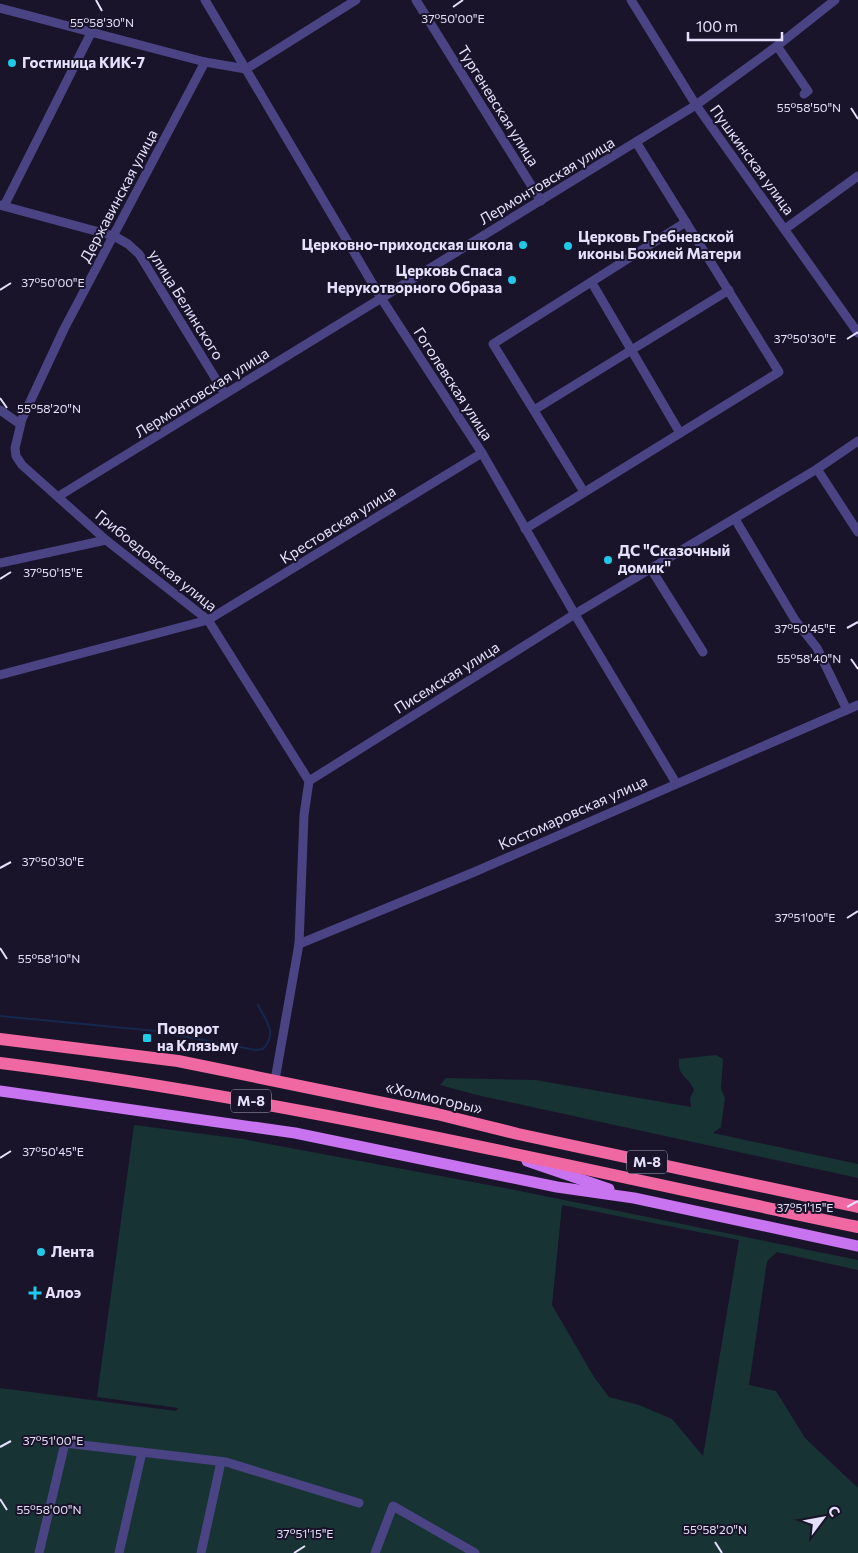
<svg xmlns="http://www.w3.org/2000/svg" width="858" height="1553" font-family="Commissioner,sans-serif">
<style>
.green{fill:#183334;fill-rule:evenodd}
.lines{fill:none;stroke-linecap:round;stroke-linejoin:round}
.stream{stroke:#15284d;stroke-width:2}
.minor{stroke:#4a4484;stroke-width:9}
.major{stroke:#c873f0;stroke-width:11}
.highway{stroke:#ef68a1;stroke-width:12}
.ticks{fill:none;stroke:#e5e1fc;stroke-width:2}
.poi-dot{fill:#20c9e8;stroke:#19142a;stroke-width:2}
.labels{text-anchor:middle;stroke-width:4;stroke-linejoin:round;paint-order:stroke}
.shield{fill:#19142a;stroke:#a8a4bd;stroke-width:1}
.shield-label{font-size:14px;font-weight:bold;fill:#e5e1fc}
.poi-label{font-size:15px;font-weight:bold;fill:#e5e1fc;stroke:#19142a;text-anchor:start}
.street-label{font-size:15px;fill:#e5e1fc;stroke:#19142a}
.ticks-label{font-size:12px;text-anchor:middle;fill:#e5e1fc;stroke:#19142a;stroke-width:4;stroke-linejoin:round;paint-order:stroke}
</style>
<rect width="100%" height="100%" fill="#19142a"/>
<g class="green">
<path d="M716,1055L723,1059L721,1089L725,1098L721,1127L713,1133L858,1164V1178L477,1095L440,1085L446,1078L535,1080L691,1107L690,1098L694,1090C688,1075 677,1077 679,1059Z"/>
<path d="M134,1125L242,1139L510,1189L858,1260V1270L777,1252L767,1261L749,1385L776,1391L805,1438L858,1488V1553H0V1388L176,1411L178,1408L97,1397ZM562,1205L739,1240L703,1456L672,1419L639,1405L609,1397L594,1377L552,1305Z"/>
</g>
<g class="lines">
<path class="stream" d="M0,1016L156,1031L256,1050L263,1049C278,1033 266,1021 258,1005"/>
<g class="minor">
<path d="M205,0L381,298L482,453L577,618L676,783"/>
<path d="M416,0L541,201"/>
<path d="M631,0L696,105L858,333"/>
<path d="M0,8L205,62L246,69L356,0"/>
<path d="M777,46L808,91L804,94"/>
<path d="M205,62L64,329L22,419L15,448L16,456L22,465L106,540L208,620L309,781"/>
<path d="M0,205L114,236L128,244L139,254L225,394"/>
<path d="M4,206L91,33"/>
<path d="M785,229L858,176"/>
<path d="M592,283L680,433"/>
<path d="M0,410L20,424"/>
<path d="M534,410L729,290"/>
<path d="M817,469L858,532"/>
<path d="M584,492L493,344L686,222"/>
<path d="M59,496L696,105L777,46L835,0"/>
<path d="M735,519L795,620L817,648L847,710"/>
<path d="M525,529L779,372L636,142"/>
<path d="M0,563L106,540"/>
<path d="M651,569L703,652"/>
<path d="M0,675L208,620L482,453"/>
<path d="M299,944L472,873L858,705"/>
<path d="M275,1080L299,944L304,815L309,781L575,614L817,469L858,441"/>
<path d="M39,1553L65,1443L226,1462L359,1503"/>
<path d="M119,1553L142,1452"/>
<path d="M201,1553L221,1462"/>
<path d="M375,1553L393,1506L475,1553"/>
</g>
<g class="major">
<path d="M0,1091L295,1133L557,1187L634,1198L858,1246"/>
<path d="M527,1161L609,1189"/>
</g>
<g class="highway">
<path d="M0,1039L178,1061L437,1114L518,1134L858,1207"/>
<path d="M0,1063C289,1099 573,1168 858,1227"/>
</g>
</g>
<path class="ticks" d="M96,0L102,11M453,7L463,0M851,108L858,119M0,290L11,283M847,339L858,332M0,398L7,408M0,579L11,572M847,628L858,622M851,659L858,669M0,868L11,862M847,918L858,911M0,948L7,959M0,1158L11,1151M847,1207L858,1201M0,1447L11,1441M0,1499L7,1510M715,1542L722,1553M294,1553L305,1546"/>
<g class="poi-dot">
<circle cx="12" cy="63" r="5"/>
<circle cx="523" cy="245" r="5"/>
<circle cx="568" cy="246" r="5"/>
<circle cx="512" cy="280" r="5"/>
<circle cx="608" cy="560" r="5"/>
<rect x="142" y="1033" width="10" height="10" rx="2.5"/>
<circle cx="41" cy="1252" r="5"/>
<path d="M32.5 1285.5h5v5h5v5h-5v5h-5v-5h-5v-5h5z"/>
</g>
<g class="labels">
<g class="shield">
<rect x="231" y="1089.5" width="40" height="23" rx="4"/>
<rect x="627" y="1150.5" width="40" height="23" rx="4"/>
</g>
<g class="shield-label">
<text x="251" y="1106">М-8</text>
<text x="647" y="1167">М-8</text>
</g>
<g class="poi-label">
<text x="22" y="68">Гостиница КИК-7</text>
<text x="578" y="242">Церковь Гребневской<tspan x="578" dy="17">иконы Божией Матери</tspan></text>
<text x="513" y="250" text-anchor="end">Церковно-приходская школа</text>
<text x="502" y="276" text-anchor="end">Церковь Спаса<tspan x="502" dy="17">Нерукотворного Образа</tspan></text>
<text x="618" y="556">ДС "Сказочный<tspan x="618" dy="17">домик"</tspan></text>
<text x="157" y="1034">Поворот<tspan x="157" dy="17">на Клязьму</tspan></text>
<text x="51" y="1257">Лента</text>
<text x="45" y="1298">Алоэ</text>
</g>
<g class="street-label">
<text transform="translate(498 106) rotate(58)" y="5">Тургеневская улица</text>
<text transform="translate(752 160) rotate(54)" y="5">Пушкинская улица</text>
<text transform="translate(547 181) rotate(-31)" y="5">Лермонтовская улица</text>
<text transform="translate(119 196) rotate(-62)" y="5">Державинская улица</text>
<text transform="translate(186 305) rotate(58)" y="5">улица Белинского</text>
<text transform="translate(453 384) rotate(57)" y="5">Гоголевская улица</text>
<text transform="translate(202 393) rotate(-32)" y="5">Лермонтовская улица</text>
<text transform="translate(338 525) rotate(-32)" y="5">Крестовская улица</text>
<text transform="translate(156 561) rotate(39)" y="5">Грибоедовская улица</text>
<text transform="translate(447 678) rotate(-32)" y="5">Писемская улица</text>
<text transform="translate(573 813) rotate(-24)" y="5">Костомаровская улица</text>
<text transform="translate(434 1098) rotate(13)" y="5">«Холмогоры»</text>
</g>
</g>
<g class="ticks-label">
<text x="453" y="23">37°50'00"E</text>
<text x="102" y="27">55°58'30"N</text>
<text x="809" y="112">55°58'50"N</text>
<text x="53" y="287">37°50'00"E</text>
<text x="805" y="343">37°50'30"E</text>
<text x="49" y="413">55°58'20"N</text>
<text x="53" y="577">37°50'15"E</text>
<text x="805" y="633">37°50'45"E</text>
<text x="809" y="663">55°58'40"N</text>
<text x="53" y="866">37°50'30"E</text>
<text x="805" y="922">37°51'00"E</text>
<text x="49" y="963">55°58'10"N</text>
<text x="53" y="1156">37°50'45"E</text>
<text x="805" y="1212">37°51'15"E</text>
<text x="53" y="1445">37°51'00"E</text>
<text x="49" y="1514">55°58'00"N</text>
<text x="715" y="1534">55°58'20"N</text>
<text x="305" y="1538">37°51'15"E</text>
</g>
<g transform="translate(823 1518) rotate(58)" stroke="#19142a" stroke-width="4" paint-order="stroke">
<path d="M0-4L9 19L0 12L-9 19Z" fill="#e5e1fc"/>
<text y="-8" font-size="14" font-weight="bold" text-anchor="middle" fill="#e5e1fc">С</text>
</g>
<path d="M688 32v8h94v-8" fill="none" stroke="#e5e1fc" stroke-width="2.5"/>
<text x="696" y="32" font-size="15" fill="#e5e1fc" stroke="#19142a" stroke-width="4" paint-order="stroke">100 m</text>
</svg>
